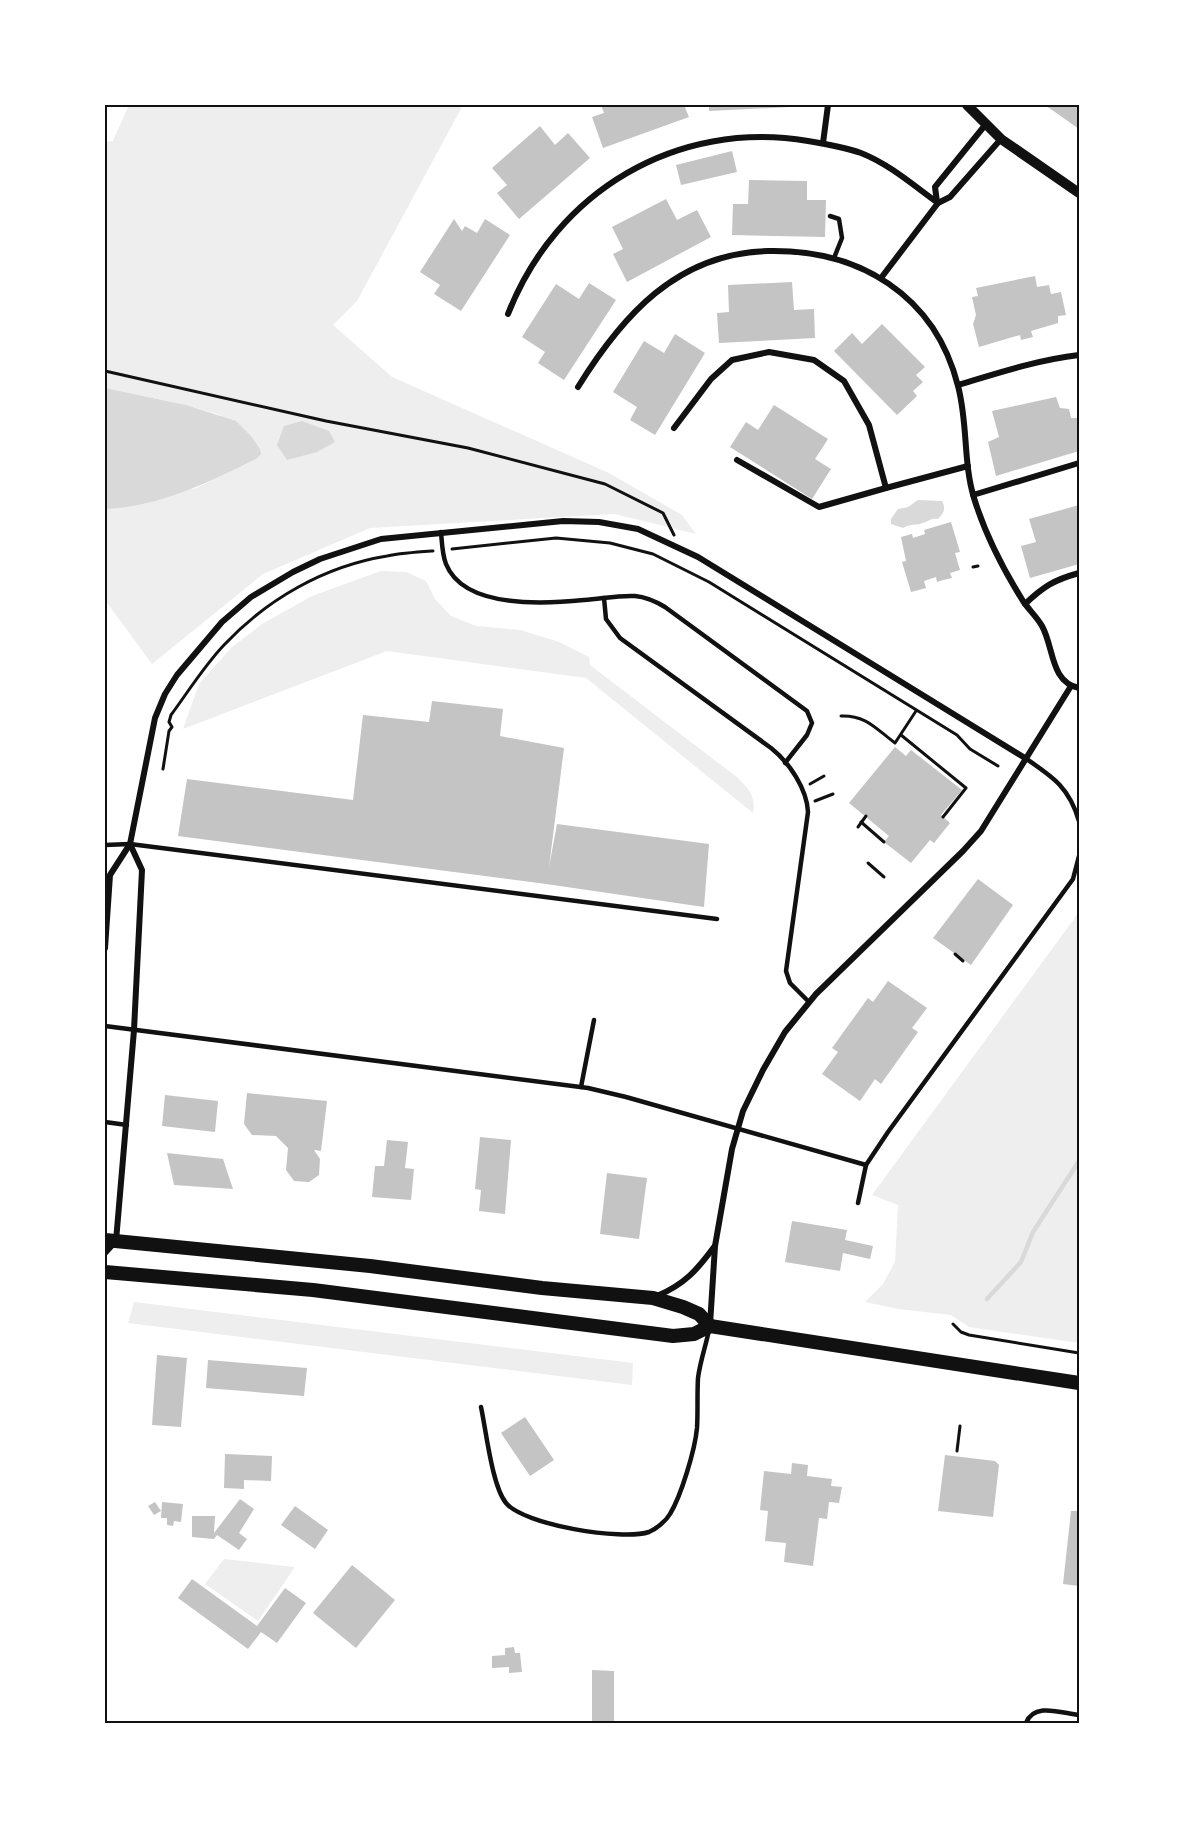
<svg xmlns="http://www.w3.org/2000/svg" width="1184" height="1828" font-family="'Sofia Sans Condensed',sans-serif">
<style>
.green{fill:#eee}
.water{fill:#d9d9d9}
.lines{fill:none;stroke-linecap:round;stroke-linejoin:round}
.stream{stroke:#d9d9d9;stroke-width:4.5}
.building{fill:#c4c4c4}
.path{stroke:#111;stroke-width:3}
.service{stroke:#111;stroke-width:4.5}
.minor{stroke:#111;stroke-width:6}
.tertiary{stroke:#111;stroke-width:10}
.trunk{stroke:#111;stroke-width:14}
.neatline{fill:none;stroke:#111;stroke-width:2}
</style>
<rect width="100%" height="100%" fill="#fff"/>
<g class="green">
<path d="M129,105H463L357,301L333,325L392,377L609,473L682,515L696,534L615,514L370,528L263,574L152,664L105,600V509L196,488L256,459L220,415L186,405L105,388V142L113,141Z"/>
<path d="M381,571L406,572L426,581L435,599L451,616L476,626L520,630L559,642L589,657L590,665L738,778C749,790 756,795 753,813L586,678L387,651L183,729L199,684L231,648L262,624L312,596Z"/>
<path d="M1079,912V1343L969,1327L951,1315L898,1309L865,1302L883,1284L895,1262L898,1205L872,1195Z"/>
<path d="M134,1302L633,1363L632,1385L128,1323Z"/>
<path d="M224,1559L295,1567L258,1621L205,1584Z"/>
</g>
<g class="water">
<path d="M105,388L186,405L236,421L251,436L260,449L261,454L256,459C209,482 159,507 105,509Z"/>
<path d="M302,421L329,431L335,442L317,452L287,460L277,445L284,426Z"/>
<path d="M918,500L942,501C946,509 944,513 938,519C931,518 930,521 923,523C916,526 911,523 903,528L891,524V519L898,509L908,507Z"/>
</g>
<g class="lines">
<path class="stream" d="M987,1299L1021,1262L1033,1232L1079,1161"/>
</g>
<g class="building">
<path d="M601,105H684L689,117L603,148L592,117L604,113Z"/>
<path d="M709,105H790V107L709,111Z"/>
<path d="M1045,105H1079V129Z"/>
<path d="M540,126L555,145L568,133L590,158L519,219L497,193L507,185L492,168Z"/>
<path d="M732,151L737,172L681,185L676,165Z"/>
<path d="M749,180L807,181V200H826L825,237L732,235L733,204H748Z"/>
<path d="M666,199L677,220L697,210L711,237L627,282L613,254L623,249L612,227Z"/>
<path d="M454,219L462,231L465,226L477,233L485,219L510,235L461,311L434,294L440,285L420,272Z"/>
<path d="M1035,276L1037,287L1049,285L1051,294L1061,292L1066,315L1058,316V323L1031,331L1033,337L1021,340L1020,335L979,347L973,324L976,315L972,297L978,296L976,288Z"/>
<path d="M792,282L794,310L814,309L815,338L719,343L717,313L729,312L728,285Z"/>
<path d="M589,283L616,300L564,380L538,363L545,352L522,337L556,284L579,299Z"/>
<path d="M882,324L925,367L916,375L923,382L913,391L917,396L897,415L834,351L852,333L862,344Z"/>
<path d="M675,334L705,353L655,435L630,420L637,407L613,392L644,341L664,353Z"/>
<path d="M1056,397L1060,408L1069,409L1071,418H1079V451L996,476L988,442L999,437L992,411Z"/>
<path d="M774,405L828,439L815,459L831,469L812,499L730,447L746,422L758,430Z"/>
<path d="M1079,505V564L1030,578L1021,546L1036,542L1029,519Z"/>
<path d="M951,522L960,552L955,553L960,570L950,573L952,578L943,580L937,582L936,577L924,581L926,588L911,592L902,562L906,561L901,537L912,534L913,538L925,534L924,530Z"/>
<path d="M432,701L503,709L500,736L564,748L549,867L557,824L709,844L704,907L546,884L178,836L187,779L353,800L363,715L429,722Z"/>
<path d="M895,747L906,756L911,750L962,790L941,815L950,823L934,843L930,840L911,863L884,842L889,836L849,803Z"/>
<path d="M978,879L1013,905L971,965L933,938Z"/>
<path d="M888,981L927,1008L912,1028L918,1032L881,1084L875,1079L860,1101L822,1074L838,1052L832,1048L868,998L873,1002Z"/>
<path d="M247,1093L327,1101L321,1151L314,1150L320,1159L319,1175L309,1182L294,1181L286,1170L288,1148L276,1136L252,1135L244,1124Z"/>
<path d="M165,1095L218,1101L215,1132L162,1126Z"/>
<path d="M480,1137L511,1140L505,1214L479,1211L481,1190L475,1189Z"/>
<path d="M387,1140L408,1142L405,1168L414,1169L411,1200L372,1197L375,1166H384Z"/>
<path d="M167,1153L223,1159L233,1189L174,1185Z"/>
<path d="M607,1173L647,1178L639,1239L600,1234Z"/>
<path d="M792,1221L847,1230L845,1240L873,1246L870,1259L843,1253L840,1271L785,1262Z"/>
<path d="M157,1355L187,1358L181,1427L152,1425Z"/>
<path d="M208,1360L307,1368L304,1396L206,1388Z"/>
<path d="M525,1417L554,1460L530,1476L501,1433Z"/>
<path d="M225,1454L272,1456L271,1481L244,1480V1489L224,1488Z"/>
<path d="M945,1455L995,1461L999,1465L993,1517L938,1511Z"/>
<path d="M792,1463L808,1465L807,1476L832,1479L831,1486L842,1487L839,1503L829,1502L827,1519L819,1518L813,1566L784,1562L786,1543L765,1541L768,1511L760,1510L764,1471L791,1474Z"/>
<path d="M240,1499L254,1509L239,1533L247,1539L239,1550L217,1535L214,1539L192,1537V1516H215L214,1533Z"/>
<path d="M155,1502L161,1511L154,1515L148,1506Z"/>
<path d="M162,1502L183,1504L181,1522L174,1521L173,1526L167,1525V1518H161Z"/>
<path d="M295,1506L328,1530L315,1549L281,1525Z"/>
<path d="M1071,1511H1079V1586L1063,1584Z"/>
<path d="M352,1565L395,1600L356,1648L313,1613Z"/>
<path d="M192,1579L257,1626L285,1588L306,1603L277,1643L261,1632L248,1649L178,1598Z"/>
<path d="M514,1647L515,1653H520L522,1672L509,1673V1667L492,1668V1656L505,1655V1648Z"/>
<path d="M592,1670L614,1671V1723H592Z"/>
</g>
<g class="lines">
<g class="path">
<path d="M105,371L326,421L468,448L605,484L663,513L674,535"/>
<path d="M452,549L556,538L610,543L653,554L709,582L957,735L970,749L998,766"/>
<path d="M973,567L978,566"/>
<path d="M841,716C866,715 876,729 895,743L916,711"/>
<path d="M901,735L966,788L943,817"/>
<path d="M163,769L169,731L172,727L169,722L171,715C188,692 204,666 224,645C267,599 325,566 387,556C402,553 418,552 433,551"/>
<path d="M810,784L824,776"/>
<path d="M815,801L833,794"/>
<path d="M861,822L884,842"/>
<path d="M858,827L866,816"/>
<path d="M868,863L884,877"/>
<path d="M955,954L963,961"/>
<path d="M953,1324L961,1332L969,1335L1079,1353"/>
<path d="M957,1451L960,1426"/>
</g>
<g class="service">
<path d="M830,216L839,219L842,238L834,258"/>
<path d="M441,532C442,542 442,554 446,564C464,609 545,604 584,600C601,599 618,595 635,596C646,597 655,601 665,607L807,711L812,723L807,735L785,763"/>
<path d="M604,598L606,619L620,638L771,748C789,762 807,789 808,812L786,971L790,983L809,1002"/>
<path d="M1025,758C1053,777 1069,787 1079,821"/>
<path d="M105,845L130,844L717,919"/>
<path d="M105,1026L588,1088L626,1097L866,1165"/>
<path d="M581,1087L594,1020"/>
<path d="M105,1122L127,1125"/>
<path d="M858,1203L866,1165L888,1132L1073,879L1079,856"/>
<path d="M481,1407C486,1430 492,1486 506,1503C524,1525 622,1541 649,1532C656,1529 666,1521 670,1514C681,1496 695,1450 697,1428C698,1412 697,1395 698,1378C700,1362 706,1345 709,1330"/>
<path d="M1026,1723C1034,1702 1061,1713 1079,1715"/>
</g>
<g class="minor">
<path d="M823,143L828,105"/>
<path d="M937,202L935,187L986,124"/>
<path d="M881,278L938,203L950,197L1001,139"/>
<path d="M508,314C556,191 677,119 808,141C826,144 844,147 861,153C889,164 913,185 938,203"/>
<path d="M958,385C998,373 1037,360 1079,355"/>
<path d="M578,387C622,316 677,253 768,251C859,249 935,295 958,386C968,423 963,462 974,498C985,534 1003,569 1023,601C1029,610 1037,617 1042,626C1054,647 1050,682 1079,688"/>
<path d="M674,428L711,379L732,360L769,352L814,360L844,381L869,425L886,488L968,466"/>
<path d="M737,460L819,507L886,488"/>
<path d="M973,495L1079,463"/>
<path d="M1025,604C1044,586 1054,580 1079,573"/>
<path d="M105,948L110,875L130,844L155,718L165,694L177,675L222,622L251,597L293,572L320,559L381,539L563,521L599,522L638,529L698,557L1025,758"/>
<path d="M105,1253L116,1241L134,1030L142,870L130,844"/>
<path d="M657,1296C685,1284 697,1270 714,1247"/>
<path d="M710,1325L715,1246L732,1149L743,1111L763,1070L785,1032L816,994L963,851L981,831L1071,686"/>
</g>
<path class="tertiary" d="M967,105L1001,139L1079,193"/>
<g class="trunk">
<path d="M105,1240L370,1266L542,1288L653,1298L683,1307L699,1314L710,1326"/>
<path d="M105,1272L313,1290L673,1336L694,1334L710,1326L1079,1383"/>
</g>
</g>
<rect width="1184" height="1828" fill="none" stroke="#ffffff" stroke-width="213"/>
<rect x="106" y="106" width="972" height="1616" class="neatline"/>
</svg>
